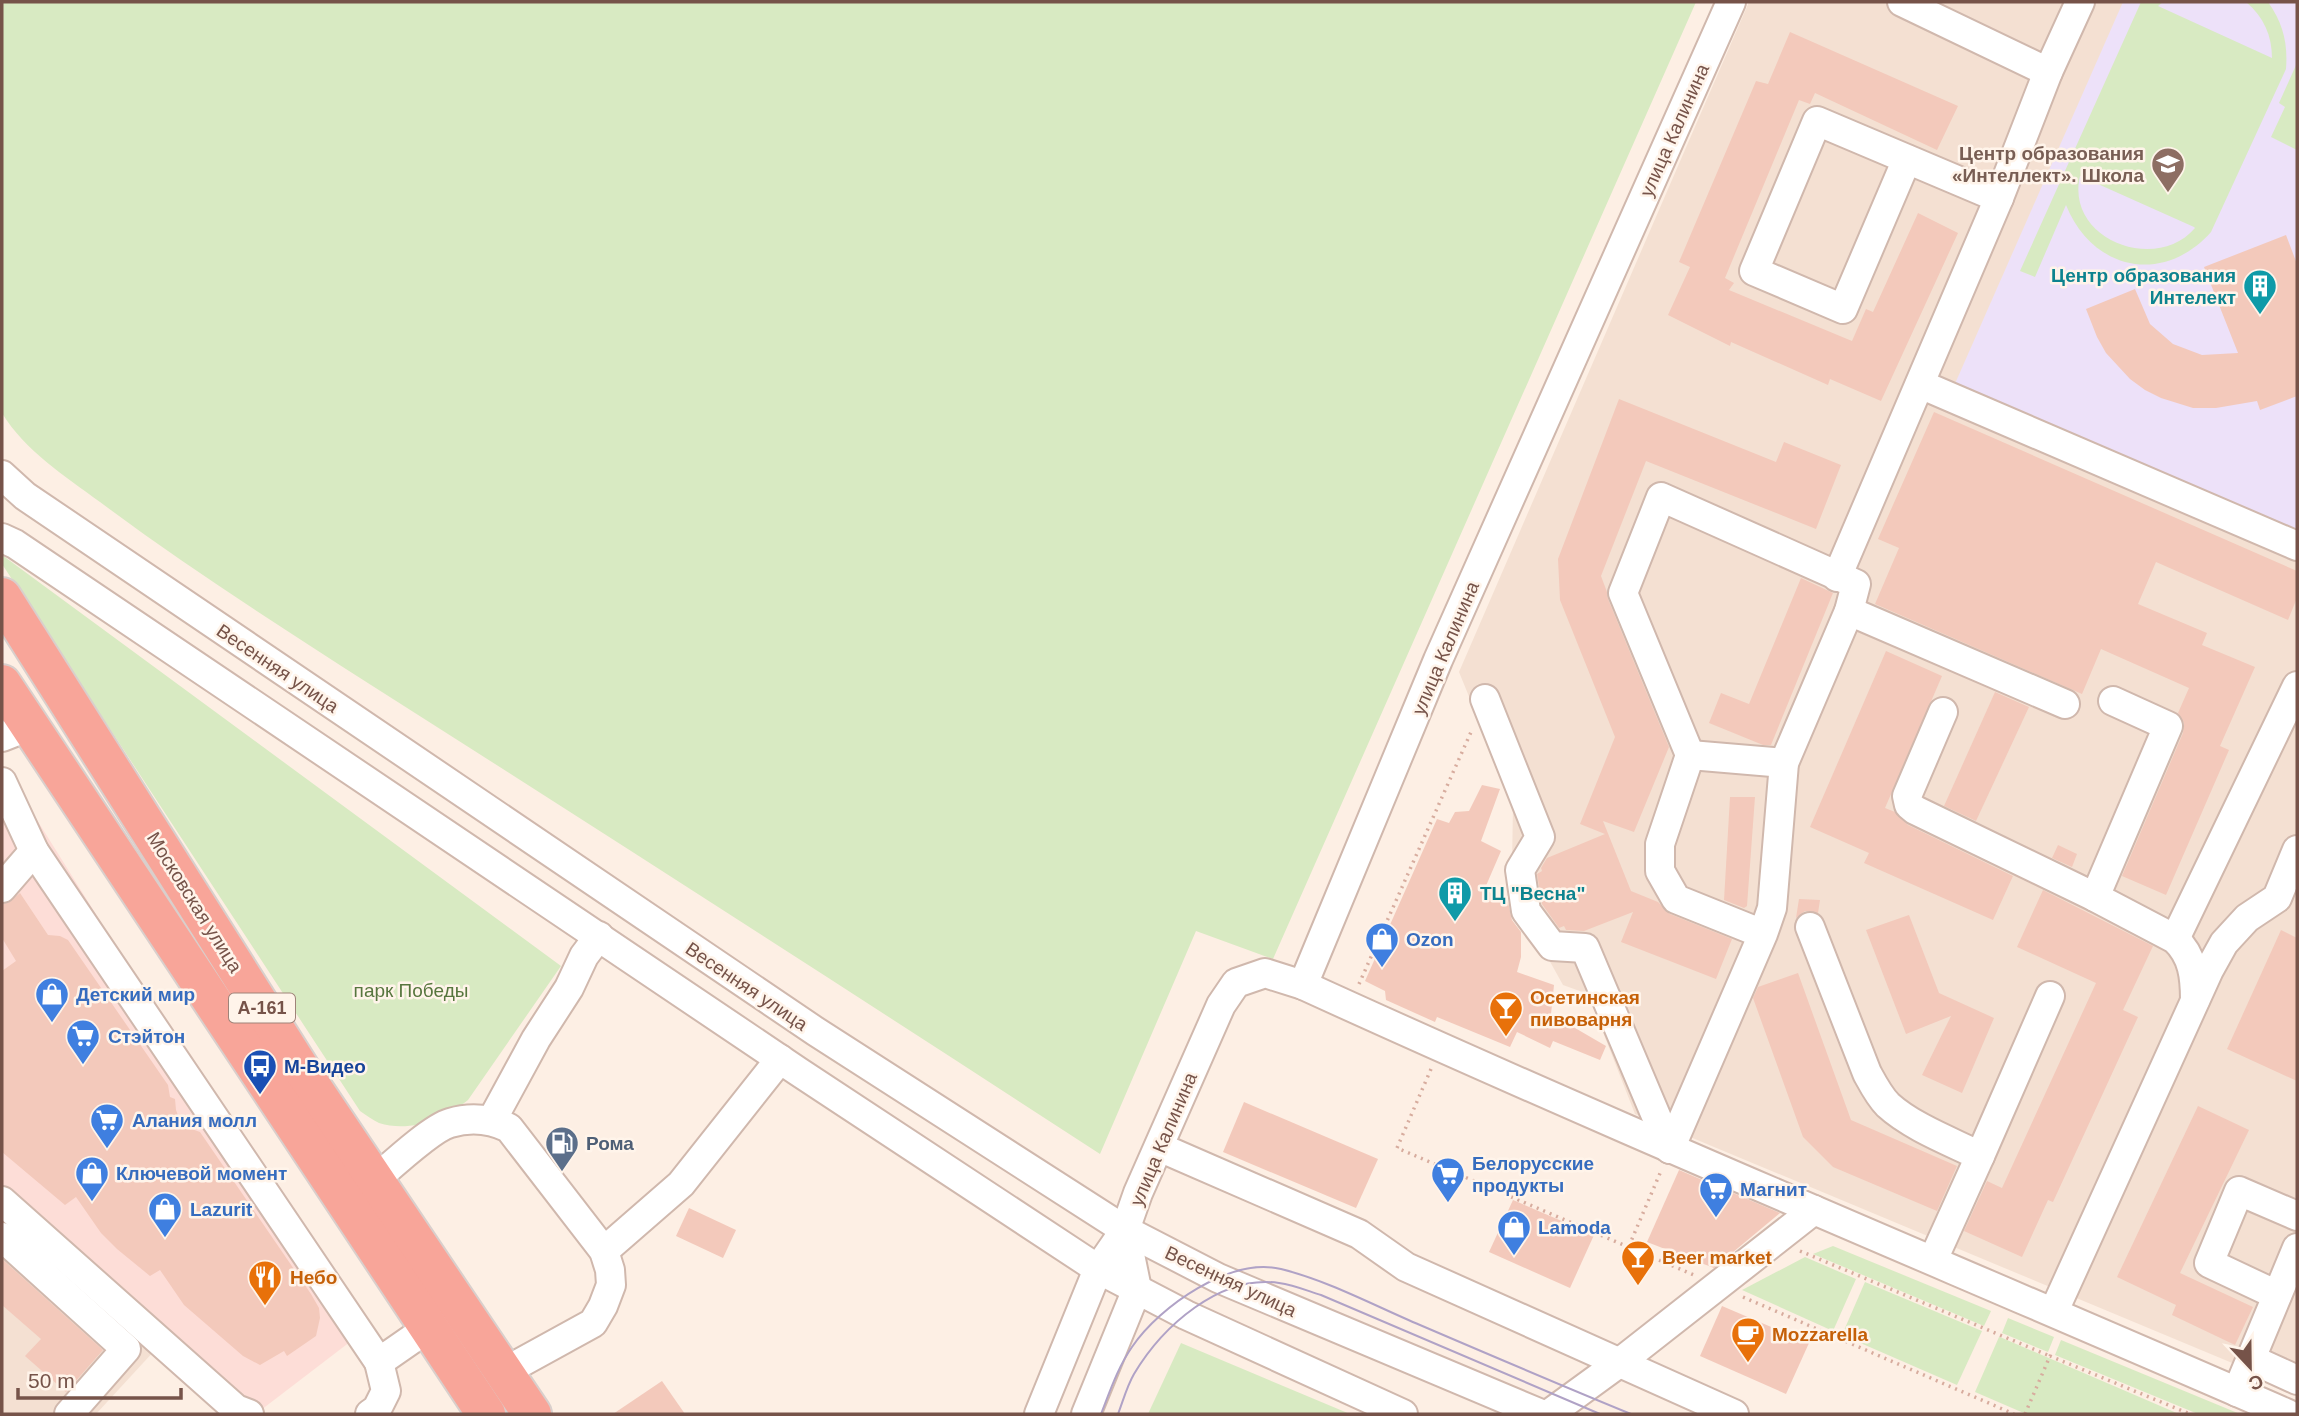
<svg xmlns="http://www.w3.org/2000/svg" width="2299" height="1416" font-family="Arial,sans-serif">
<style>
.residential{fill:#f4e0d2}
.commercial{fill:#fdddd7}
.education{fill:#ede1f9}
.green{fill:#d8eac2;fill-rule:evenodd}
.building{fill:#f3c9bb}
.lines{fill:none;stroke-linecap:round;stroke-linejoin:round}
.minor-casing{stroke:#d0b8ad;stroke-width:32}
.highway-casing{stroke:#d9cfcc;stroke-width:42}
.path{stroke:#d7ac9e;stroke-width:3.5;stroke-dasharray:2 5;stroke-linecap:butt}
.minor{stroke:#fff;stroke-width:28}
.highway{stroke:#f8a599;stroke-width:38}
.tram{stroke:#b0a2c6;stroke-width:2}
.labels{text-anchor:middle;stroke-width:5;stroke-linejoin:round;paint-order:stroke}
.shield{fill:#fff4ea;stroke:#9f8379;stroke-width:2}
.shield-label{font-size:18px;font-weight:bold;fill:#765349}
.street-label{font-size:19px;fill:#765349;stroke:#fff4ea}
.education-label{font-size:19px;font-weight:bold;fill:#785e54;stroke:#fff4ea;text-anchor:end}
.culture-label{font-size:19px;font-weight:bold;fill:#0d838f;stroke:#fff4ea;text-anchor:end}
.shop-label{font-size:19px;font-weight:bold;fill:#366cbe;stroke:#fff4ea;text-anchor:start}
.park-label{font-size:19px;fill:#57763e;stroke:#fff4ea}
.food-label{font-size:19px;font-weight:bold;fill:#c56008;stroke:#fff4ea;text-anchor:start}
.transit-label{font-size:19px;font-weight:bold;fill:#164399;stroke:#fff4ea;text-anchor:start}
.service-label{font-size:19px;font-weight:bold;fill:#4e5e75;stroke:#fff4ea;text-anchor:start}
</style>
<rect width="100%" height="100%" fill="#fdefe4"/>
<g class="residential">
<path d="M1749,2H2297V1390L1635,1114L1588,994L1563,985L1528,922L1512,866L1513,804L1459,672Z"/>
<path d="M2,1214L155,1350L96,1414H2Z"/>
</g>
<path class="commercial" d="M2,764L359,1335L261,1410L2,1188Z"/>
<path class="education" d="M2123,2H2297V536L1954,386Z"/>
<g class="green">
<path d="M2,2H1696L1273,959L1196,931L1100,1154C857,996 615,840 371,685C279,626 187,567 100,502C65,476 25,451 2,413Z"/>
<path d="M2141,2H2163L2158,6L2272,58C2272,36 2264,17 2246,2H2268C2283,23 2288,43 2286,69L2211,232C2163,286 2092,270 2066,205L2035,277L2020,271ZM2080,176L2194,227L2195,228C2156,274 2065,239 2080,176Z"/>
<path d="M2297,63V150L2271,137L2285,107L2279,103Z"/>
<path d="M2,555L561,966L468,1100C444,1119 410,1133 379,1123C373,1120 366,1115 360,1111L2,564Z"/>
<path d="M1833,1246L1991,1311L1984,1326L1813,1254Z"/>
<path d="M1805,1257L1856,1279L1833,1331L1742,1290Z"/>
<path d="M1865,1282L1982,1331L1957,1385L1842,1335Z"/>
<path d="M2008,1318L2054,1337L2048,1352L2002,1333Z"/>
<path d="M1999,1337H2000L2179,1414H2026L1975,1392Z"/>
<path d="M2061,1340L2240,1414H2198L2055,1355Z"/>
<path d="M1181,1343L1350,1414H1148Z"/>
</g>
<g class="building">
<path d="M1790,32L1958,106L1937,150L1815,93L1810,104L1799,100L1725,278L1734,283L1729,290L1852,341L1866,309L1873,312L1918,213L1958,233L1881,401L1830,379L1828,385L1731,342L1730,346L1668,315L1690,267L1679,262L1756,81L1768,84Z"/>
<path d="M2286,235L2297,264V396L2260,410L2257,401L2216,408H2193L2161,398L2145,390L2130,379L2106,353L2097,337L2086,309L2135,289L2150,324L2173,344L2202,355L2238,353L2204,267Z"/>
<path d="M1619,399L1776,462L1784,442L1841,465L1816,529L1646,461L1601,576L1607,592L1608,599L1669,747L1634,832L1603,821L1631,891L1658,902L1670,914L1732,939L1716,979L1621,942L1633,912L1584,931L1566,930L1564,926L1559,928L1542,904L1537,874L1542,871L1541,868L1547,858L1605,834L1580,824L1615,737L1560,600L1558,559Z"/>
<path d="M1934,412L2297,571V598L2288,620L2156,562L2138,604L2207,633L2202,645L2255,667L2220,746L2229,750L2166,895L2122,876L2183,733L2184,723L2178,713L2189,688L2101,649L2082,694L1875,604L1899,548L1878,539Z"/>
<path d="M1801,578L1833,593L1771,745H1763L1709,723L1721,693L1749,704Z"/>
<path d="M1886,651L1942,676L1885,808L1895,812L1908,825L2013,876L1993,920L1864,863L1869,853L1810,827Z"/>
<path d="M1995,692L2029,707L1976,821L1944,806Z"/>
<path d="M1482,785L1500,789L1481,841L1501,851L1482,895L1489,892L1508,902L1512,920L1521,932V957L1517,972L1554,985L1551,1014L1606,1046L1600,1060L1553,1041L1550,1048L1517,1032L1510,1047L1437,1017L1435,1022L1386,1000L1385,991L1365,981L1437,819L1449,823L1455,812L1469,811Z"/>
<path d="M1730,797H1755L1747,906L1744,908L1724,900Z"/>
<path d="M2058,845L2077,854L2072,867L2052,858Z"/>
<path d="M2043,890L2153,946L2123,1010L2138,1017L2053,1202L2048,1200L2022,1257L1964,1231L1987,1181L2002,1188L2096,983L2017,947Z"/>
<path d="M20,893L48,935L60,936L68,940L168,1085L170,1097L175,1099L176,1110L180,1121L189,1128L200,1132L311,1294L319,1308L320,1318L316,1336L287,1356L284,1351L260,1365L243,1356L184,1305L160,1270L150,1276L117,1249L101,1233L76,1197L65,1205L2,1152V971L16,961L2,938V904L8,903Z"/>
<path d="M1799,899L1820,900L1818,913L1805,911L1796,918Z"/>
<path d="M1909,915L1939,993L1994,1018L1962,1093L1922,1075L1951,1016L1906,1034L1866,930Z"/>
<path d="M2281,930L2297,938V1081L2227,1049Z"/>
<path d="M1798,973L1851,1120L1957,1166L1937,1211L1833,1167L1803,1137L1753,998L1758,987Z"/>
<path d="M1244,1102L1378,1159L1356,1208L1223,1152Z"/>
<path d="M2198,1106L2249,1130L2180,1273L2253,1307L2235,1345L2172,1315L2176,1305L2117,1277Z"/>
<path d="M1679,1170L1780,1213L1714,1268L1647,1242Z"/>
<path d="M1513,1200L1594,1235L1570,1288L1489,1252Z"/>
<path d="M689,1208L736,1230L723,1258L676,1236Z"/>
<path d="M2,1259L103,1350L66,1392L25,1356L41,1339L2,1305Z"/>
<path d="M1722,1306L1809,1343L1786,1394L1700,1356Z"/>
<path d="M662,1381L685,1414H613Z"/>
</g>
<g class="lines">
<g class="minor-casing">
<g id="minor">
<path d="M1902,2L2048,72"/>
<path d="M1907,159L1843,309L1754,271L1817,121L1999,198"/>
<path d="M1920,384L2297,546"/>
<path d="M2,475L25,496L815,1031L1125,1230L1218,1278L1541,1414"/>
<path d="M2,538L15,544L799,1072L1098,1269L1186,1315L1403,1414"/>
<path d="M1837,577L1999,198L2048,72L2080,2"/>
<path d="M1849,611L2065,704"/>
<path d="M1485,699L1540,837L1520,870L1526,911L1552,946L1585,948L1670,1149"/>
<path d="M2113,701L2168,726L2095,897L2175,939C2193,956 2195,977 2195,1000"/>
<path d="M1943,712L1907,796L1909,805L1915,810L2095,897"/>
<path d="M2,737L30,726"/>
<path d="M1690,755L1784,763"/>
<path d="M2,782L34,851L379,1362L428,1328"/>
<path d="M2,888L34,851"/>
<path d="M1810,927L1867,1073C1873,1084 1879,1096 1888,1105C1912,1127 1952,1142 1980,1156L1933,1260"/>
<path d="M2175,939L2297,686"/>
<path d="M1303,985L1438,660L1731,2"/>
<path d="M492,1120L536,1039L569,988L584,956L599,936"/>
<path d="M1159,1147L1359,1234L1406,1267L1734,1414"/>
<path d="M1670,1149L1763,934L1772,908L1784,763L1849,611L1856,584L1661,497L1623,593L1690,755L1660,844V871L1676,899L1763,934"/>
<path d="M1980,1156L2050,996"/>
<path d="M376,1179C392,1165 432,1128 450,1123C470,1117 491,1119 509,1128L604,1251L610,1270L611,1285L603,1306L593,1323L522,1362L505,1375"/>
<path d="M2,1201L236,1409L249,1414"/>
<path d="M2,1237L126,1349L69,1414"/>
<path d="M604,1251L681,1184L780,1059"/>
<path d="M2277,1295L2209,1263L2239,1191L2297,1216"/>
<path d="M2054,1311L2209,970L2224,943L2247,918L2277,898L2297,850"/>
<path d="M2251,1359L2297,1380"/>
<path d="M2237,1392L2297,1248"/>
<path d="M370,1414L377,1409L386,1391L379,1362"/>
<path d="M1039,1414L1098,1269L1125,1230L1138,1193L1221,1005L1236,983L1265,973L1303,985C1629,1134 1960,1271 2288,1414"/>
<path d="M1086,1414L1137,1289L1125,1230"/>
<path d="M1549,1414L1619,1363L1814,1210"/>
</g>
</g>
<g class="highway-casing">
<g id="highway">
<path d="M2,597L306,1078L532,1414"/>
<path d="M2,684L486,1414"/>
</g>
</g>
<g class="path">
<path d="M1359,984L1471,732"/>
<path d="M1431,1069L1397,1148L1694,1275"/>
<path d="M1629,1246L1661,1171"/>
<path d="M1800,1251L2050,1356"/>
<path d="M1743,1297L2014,1414"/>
<path d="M2025,1414L2050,1356L2190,1414"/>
</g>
<use href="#minor" class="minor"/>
<use href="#highway" class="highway"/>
<g class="tram">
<path d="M1101,1414C1110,1391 1118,1367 1132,1347C1160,1306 1230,1257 1281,1269C1329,1281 1375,1306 1420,1325C1490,1355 1560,1385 1631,1414"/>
<path d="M1118,1414C1123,1401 1127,1386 1134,1374C1162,1327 1220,1274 1279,1283C1294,1285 1308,1291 1321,1295L1600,1414"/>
</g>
</g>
<defs>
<g id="school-pin" transform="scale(1.75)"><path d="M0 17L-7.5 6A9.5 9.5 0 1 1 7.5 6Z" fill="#8d6e63" stroke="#fff4ea"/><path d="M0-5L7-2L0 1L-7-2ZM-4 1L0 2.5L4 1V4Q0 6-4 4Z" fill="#fff"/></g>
<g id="building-pin" transform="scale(1.75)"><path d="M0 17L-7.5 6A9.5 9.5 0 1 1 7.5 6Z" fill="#0f9aa8" stroke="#fff4ea"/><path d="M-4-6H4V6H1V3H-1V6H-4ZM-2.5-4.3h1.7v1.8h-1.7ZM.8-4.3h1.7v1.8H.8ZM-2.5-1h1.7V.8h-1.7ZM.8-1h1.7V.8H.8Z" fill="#fff"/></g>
<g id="shop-pin" transform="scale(1.75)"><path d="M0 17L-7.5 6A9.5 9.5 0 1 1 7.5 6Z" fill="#3f7fe0" stroke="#fff4ea"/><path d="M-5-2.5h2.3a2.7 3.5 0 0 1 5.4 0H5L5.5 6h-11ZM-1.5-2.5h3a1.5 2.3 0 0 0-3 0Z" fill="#fff"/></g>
<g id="bar-pin" transform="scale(1.75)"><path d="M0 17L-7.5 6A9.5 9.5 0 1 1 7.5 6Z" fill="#e8710a" stroke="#fff4ea"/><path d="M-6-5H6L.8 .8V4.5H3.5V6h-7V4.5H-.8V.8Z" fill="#fff"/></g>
<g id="supermarket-pin" transform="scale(1.75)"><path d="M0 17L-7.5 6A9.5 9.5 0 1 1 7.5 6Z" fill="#3f7fe0" stroke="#fff4ea"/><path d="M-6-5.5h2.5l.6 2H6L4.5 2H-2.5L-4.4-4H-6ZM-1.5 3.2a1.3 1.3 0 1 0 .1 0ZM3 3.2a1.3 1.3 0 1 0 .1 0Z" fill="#fff"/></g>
<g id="bus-pin" transform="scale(1.75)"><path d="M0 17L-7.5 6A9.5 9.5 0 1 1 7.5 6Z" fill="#1a4fb4" stroke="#fff4ea"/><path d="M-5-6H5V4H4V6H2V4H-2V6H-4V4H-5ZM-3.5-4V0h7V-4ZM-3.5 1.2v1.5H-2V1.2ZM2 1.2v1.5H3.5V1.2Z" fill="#fff"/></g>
<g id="fuel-pin" transform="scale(1.75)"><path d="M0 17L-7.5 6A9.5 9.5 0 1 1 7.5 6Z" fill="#5c6f8a" stroke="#fff4ea"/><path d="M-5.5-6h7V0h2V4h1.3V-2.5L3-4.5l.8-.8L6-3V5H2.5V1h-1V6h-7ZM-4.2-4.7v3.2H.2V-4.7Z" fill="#fff"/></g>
<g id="restaurant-pin" transform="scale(1.75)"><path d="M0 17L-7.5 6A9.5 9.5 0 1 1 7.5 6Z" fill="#e8710a" stroke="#fff4ea"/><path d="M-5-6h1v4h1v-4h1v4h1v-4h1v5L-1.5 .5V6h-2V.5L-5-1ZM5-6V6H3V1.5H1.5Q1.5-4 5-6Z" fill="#fff"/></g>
<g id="cafe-pin" transform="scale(1.75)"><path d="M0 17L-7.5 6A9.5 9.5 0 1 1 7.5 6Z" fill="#e8710a" stroke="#fff4ea"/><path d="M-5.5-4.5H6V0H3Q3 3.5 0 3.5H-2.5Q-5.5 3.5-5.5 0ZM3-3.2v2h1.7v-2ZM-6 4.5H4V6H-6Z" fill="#fff"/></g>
</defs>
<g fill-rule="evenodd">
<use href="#school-pin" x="2168" y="164"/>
<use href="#building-pin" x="2260" y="286"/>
<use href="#building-pin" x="1455" y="893"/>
<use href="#shop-pin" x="1382" y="939"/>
<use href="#shop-pin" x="52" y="994"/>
<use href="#bar-pin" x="1506" y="1008"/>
<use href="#supermarket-pin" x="83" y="1036"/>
<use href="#bus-pin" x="260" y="1066"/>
<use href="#supermarket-pin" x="107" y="1120"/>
<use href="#fuel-pin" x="562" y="1143"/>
<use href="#shop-pin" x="92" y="1173"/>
<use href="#supermarket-pin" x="1448" y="1174"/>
<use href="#supermarket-pin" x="1716" y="1189"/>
<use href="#shop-pin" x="165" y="1209"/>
<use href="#shop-pin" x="1514" y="1227"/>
<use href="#bar-pin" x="1638" y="1257"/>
<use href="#restaurant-pin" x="265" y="1277"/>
<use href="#cafe-pin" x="1748" y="1334"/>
</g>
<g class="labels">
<rect class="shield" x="229" y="993.5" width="66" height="29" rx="5"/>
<g class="shield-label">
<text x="262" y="1014">А-161</text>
</g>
<g class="street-label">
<text transform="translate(1674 130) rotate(-66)" y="7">улица Калинина</text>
<text transform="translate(1445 648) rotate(-67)" y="7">улица Калинина</text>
<text transform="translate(278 668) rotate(34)" y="7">Весенняя улица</text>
<text transform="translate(195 902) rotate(58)" y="7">Московская улица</text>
<text transform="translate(747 986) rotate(34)" y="7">Весенняя улица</text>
<text transform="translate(1163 1139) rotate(-67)" y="7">улица Калинина</text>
<text transform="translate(1231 1281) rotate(25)" y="7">Весенняя улица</text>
</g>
<g class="education-label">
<text x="2144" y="160">Центр образования<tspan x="2144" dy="22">«Интеллект». Школа</tspan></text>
</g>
<g class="culture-label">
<text x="2236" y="282">Центр образования<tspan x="2236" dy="22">Интелект</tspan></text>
<text x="1480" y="900" text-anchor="start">ТЦ "Весна"</text>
</g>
<g class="shop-label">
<text x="1406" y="946">Ozon</text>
<text x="76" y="1001">Детский мир</text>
<text x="108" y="1043">Стэйтон</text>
<text x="132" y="1127">Алания молл</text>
<text x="1472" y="1170">Белорусские<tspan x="1472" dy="22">продукты</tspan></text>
<text x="116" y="1180">Ключевой момент</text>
<text x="1740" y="1196">Магнит</text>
<text x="190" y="1216">Lazurit</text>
<text x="1538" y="1234">Lamoda</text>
</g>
<g class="park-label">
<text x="411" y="997">парк Победы</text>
</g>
<g class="food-label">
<text x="1530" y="1004">Осетинская<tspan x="1530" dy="22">пивоварня</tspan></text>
<text x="1662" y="1264">Beer market</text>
<text x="290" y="1284">Небо</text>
<text x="1772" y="1341">Mozzarella</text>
</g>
<g class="transit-label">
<text x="284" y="1073">М-Видео</text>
</g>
<g class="service-label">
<text x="586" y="1150">Рома</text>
</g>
</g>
<rect width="2299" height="1416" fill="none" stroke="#765349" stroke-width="7"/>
<g transform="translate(2250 1367) rotate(158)" stroke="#fff4ea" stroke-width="5" paint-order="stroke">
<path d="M0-5L12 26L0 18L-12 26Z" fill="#765349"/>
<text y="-10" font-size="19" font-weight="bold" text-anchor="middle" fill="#765349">С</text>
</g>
<path d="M18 1388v10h163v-10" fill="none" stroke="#765349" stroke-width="3.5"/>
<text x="28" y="1388" font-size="21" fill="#765349" stroke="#fff4ea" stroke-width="5" paint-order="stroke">50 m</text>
</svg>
